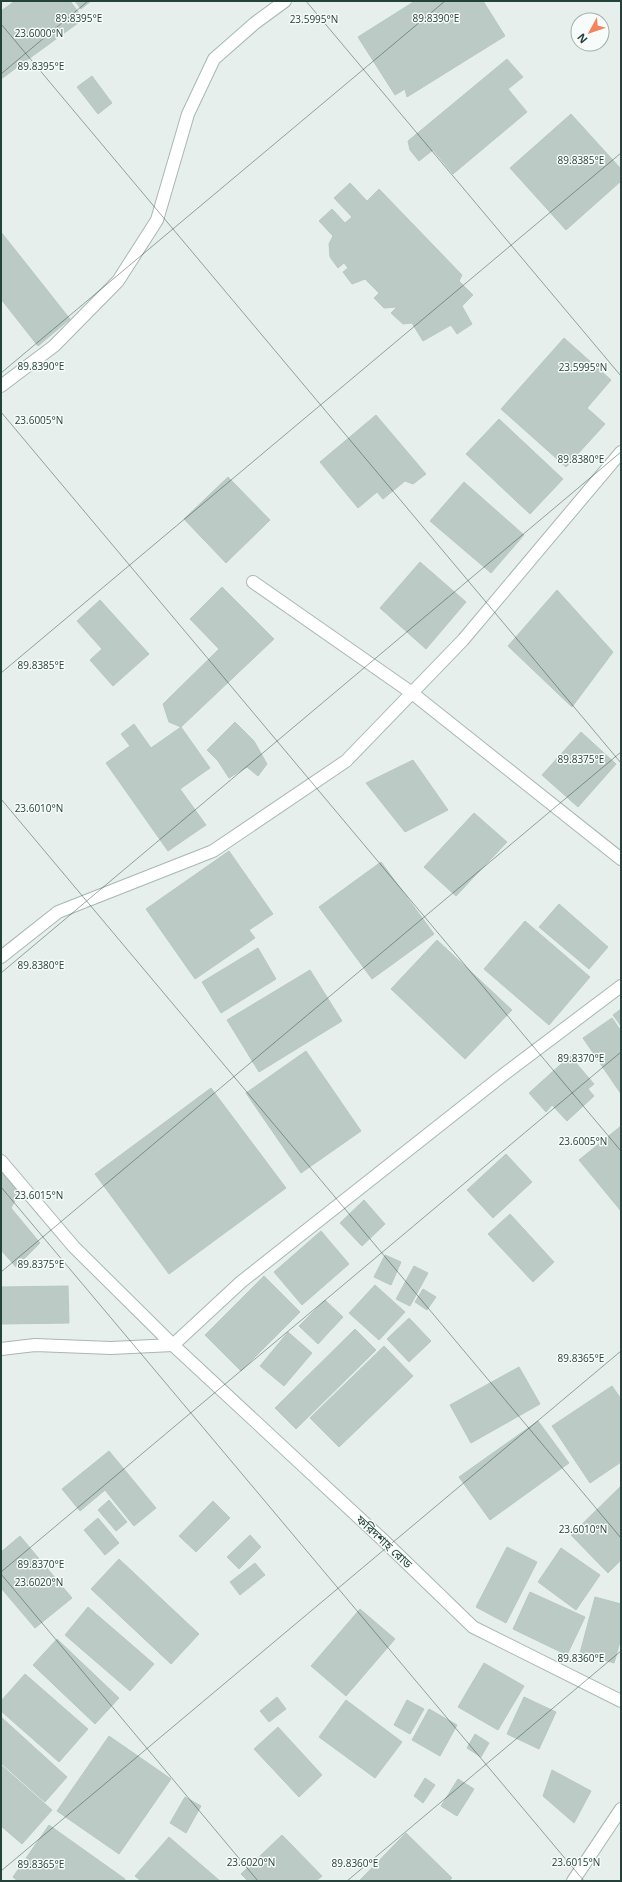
<svg xmlns="http://www.w3.org/2000/svg" width="622" height="1882" font-family="'Open Sans','Noto Sans Bengali',sans-serif">
<style>
.building{fill:#bbcac4;stroke:#b8c9c2}
.lines{fill:none;stroke-linecap:round;stroke-linejoin:round}
.minor-casing{stroke:#a8b8b2;stroke-width:14}
.minor{stroke:#fff;stroke-width:12}
.ticks{fill:none;stroke:#24423a;stroke-width:1;stroke-opacity:0.45}
.labels{text-anchor:middle;stroke-width:3;stroke-linejoin:round;paint-order:stroke}
.street-label{font-size:12px;fill:#24423a;stroke:#f7fbf9}
.ticks-label{font-size:10px;text-anchor:middle;fill:#24423a;stroke:#f7fbf9;stroke-width:3;stroke-linejoin:round;paint-order:stroke}
</style>
<rect width="100%" height="100%" fill="#e6efeb"/>
<g class="building">
<path d="M15,1H70L79,13L78,23L1,79V11Z"/>
<path d="M75,1H91L81,9Z"/>
<path d="M415,1H483L505,36L407,97L405,89L395,95L358,37Z"/>
<path d="M507,59L523,77L508,89L527,112L453,174L433,150L419,161L410,150L408,141Z"/>
<path d="M92,76L112,103L98,114L77,87Z"/>
<path d="M571,114L621,169V181L566,230L510,168Z"/>
<path d="M350,183L367,201L379,189L462,275L459,281L473,295L462,306L472,324L457,334L451,325L423,341L412,323L403,324L391,313L397,307L384,308L374,298L379,293L365,279L352,284L343,272L348,268L344,263L338,268L330,257L329,244L333,236L319,221L332,209L345,223L352,217L334,198Z"/>
<path d="M1,232L70,319L38,346L1,299Z"/>
<path d="M564,338L611,380L587,408L605,424L566,467L501,409Z"/>
<path d="M376,415L426,474L413,484L405,481L383,499L377,492L358,508L320,462Z"/>
<path d="M499,419L563,479L530,514L466,454Z"/>
<path d="M228,477L270,520L226,563L184,519Z"/>
<path d="M464,482L524,535L491,573L430,521Z"/>
<path d="M420,562L466,602L426,649L380,608Z"/>
<path d="M222,587L274,639L181,727L169,722L163,704L219,649L190,619Z"/>
<path d="M557,590L613,652L572,707L508,646Z"/>
<path d="M100,600L149,654L113,686L90,660L102,649L77,621Z"/>
<path d="M235,722L254,741L267,764L258,776L247,767L229,778L218,761L207,750Z"/>
<path d="M134,724L151,748L181,727L210,768L180,789L206,825L168,851L106,763L130,746L121,734Z"/>
<path d="M581,732L616,764L578,807L542,775Z"/>
<path d="M413,760L448,810L405,832L366,783Z"/>
<path d="M474,813L507,842L456,896L424,867Z"/>
<path d="M229,851L273,914L249,930L255,938L195,979L146,909Z"/>
<path d="M381,862L434,934L372,979L319,907Z"/>
<path d="M559,904L608,947L589,969L539,927Z"/>
<path d="M525,921L590,977L549,1025L484,969Z"/>
<path d="M437,940L512,1010L465,1059L391,989Z"/>
<path d="M258,948L276,979L221,1013L202,982Z"/>
<path d="M310,970L342,1021L259,1072L227,1020Z"/>
<path d="M621,1009V1026L613,1015Z"/>
<path d="M612,1018L621,1031V1094L583,1038Z"/>
<path d="M306,1051L361,1131L301,1173L246,1093Z"/>
<path d="M570,1056L594,1084L588,1089L594,1096L567,1121L552,1105L546,1112L529,1093Z"/>
<path d="M211,1088L286,1188L169,1274L95,1174Z"/>
<path d="M621,1126V1211L579,1160Z"/>
<path d="M506,1154L532,1182L493,1218L467,1190Z"/>
<path d="M1,1169L20,1191L11,1208L40,1243L16,1267L1,1250Z"/>
<path d="M364,1200L385,1224L362,1246L340,1223Z"/>
<path d="M510,1214L554,1262L533,1282L488,1234Z"/>
<path d="M321,1231L349,1264L302,1305L274,1272Z"/>
<path d="M385,1255L401,1262L391,1285L374,1277Z"/>
<path d="M414,1266L428,1273L410,1306L396,1299Z"/>
<path d="M264,1276L300,1312L241,1371L205,1335Z"/>
<path d="M375,1285L405,1312L379,1340L349,1313Z"/>
<path d="M68,1286L69,1323L1,1324V1287Z"/>
<path d="M423,1289L436,1297L427,1310L415,1302Z"/>
<path d="M325,1300L343,1317L318,1344L299,1326Z"/>
<path d="M409,1318L431,1341L409,1362L387,1339Z"/>
<path d="M355,1329L376,1350L296,1429L275,1408Z"/>
<path d="M288,1332L312,1353L284,1386L260,1366Z"/>
<path d="M384,1346L413,1376L339,1447L310,1418Z"/>
<path d="M519,1367L540,1404L471,1443L450,1405Z"/>
<path d="M612,1386L621,1399V1462L590,1483L552,1426Z"/>
<path d="M538,1421L569,1463L490,1520L459,1477Z"/>
<path d="M109,1451L156,1508L134,1526L105,1490L80,1511L62,1489Z"/>
<path d="M621,1486V1560L608,1573L571,1535Z"/>
<path d="M109,1500L127,1522L116,1531L98,1510Z"/>
<path d="M213,1501L230,1518L196,1552L179,1536Z"/>
<path d="M98,1518L119,1543L105,1555L84,1530Z"/>
<path d="M250,1535L261,1547L239,1569L227,1557Z"/>
<path d="M20,1536L72,1598L35,1628L1,1588V1552Z"/>
<path d="M507,1547L537,1562L506,1623L476,1607Z"/>
<path d="M561,1548L600,1575L576,1610L538,1582Z"/>
<path d="M119,1559L199,1634L171,1664L91,1589Z"/>
<path d="M255,1563L265,1575L240,1595L230,1582Z"/>
<path d="M530,1592L585,1617L567,1655L513,1629Z"/>
<path d="M595,1597L621,1604V1638L614,1663L580,1653Z"/>
<path d="M88,1607L154,1664L130,1691L65,1635Z"/>
<path d="M360,1609L395,1639L346,1696L311,1666Z"/>
<path d="M57,1639L119,1698L95,1724L33,1665Z"/>
<path d="M484,1663L524,1686L498,1730L458,1707Z"/>
<path d="M25,1674L88,1729L59,1762L1,1711V1701Z"/>
<path d="M277,1697L286,1709L269,1722L260,1711Z"/>
<path d="M524,1697L556,1712L539,1749L507,1734Z"/>
<path d="M346,1700L402,1742L375,1778L319,1737Z"/>
<path d="M407,1700L424,1709L410,1734L394,1725Z"/>
<path d="M429,1709L457,1725L440,1756L412,1740Z"/>
<path d="M1,1717L67,1777L45,1802L1,1763Z"/>
<path d="M278,1727L322,1775L299,1797L254,1749Z"/>
<path d="M475,1734L489,1743L481,1757L467,1748Z"/>
<path d="M109,1736L171,1779L119,1854L57,1811Z"/>
<path d="M1,1765L52,1810L22,1844L1,1826Z"/>
<path d="M552,1770L591,1791L574,1823L543,1796Z"/>
<path d="M425,1778L435,1785L423,1803L414,1796Z"/>
<path d="M458,1779L474,1789L457,1816L441,1806Z"/>
<path d="M185,1797L201,1806L186,1833L170,1823Z"/>
<path d="M49,1825L125,1879L124,1881H18L13,1877Z"/>
<path d="M406,1833L452,1878L449,1881H359Z"/>
<path d="M282,1835L322,1876L316,1881H248L241,1874Z"/>
<path d="M169,1837L220,1881H141L135,1876Z"/>
</g>
<g class="lines">
<g class="minor-casing">
<g id="minor">
<path d="M1,386L54,346L118,281L157,220L188,114L214,59L255,23L285,1"/>
<path d="M253,582L412,693L621,859"/>
<path d="M1,957L58,912L213,851L346,761L463,640L621,452"/>
<path d="M1,1161L74,1247L173,1345L383,1540L473,1627L621,1701"/>
<path d="M1,1349L35,1345L111,1348L173,1345L241,1282L507,1072L621,986"/>
<path d="M573,1881L621,1809"/>
</g>
</g>
<use href="#minor" class="minor"/>
</g>
<path class="ticks" d="M306,1L621,376M1,24L621,763M1,74L88,1M1,373L445,1M1,412L621,1151M1,673L621,153M1,799L621,1538M1,973L621,452M1,1187L584,1881M1,1272L621,752M1,1572L621,1052M1,1574L258,1881M1,1871L621,1351M347,1881L621,1651"/>
<g class="labels">
<g class="street-label">
<text transform="translate(384 1542) rotate(43)" y="4">ফরিদশাহ রোড</text>
</g>
</g>
<g class="ticks-label">
<text x="79" y="22">89.8395°E</text>
<text x="436" y="22">89.8390°E</text>
<text x="314" y="23">23.5995°N</text>
<text x="39" y="37">23.6000°N</text>
<text x="41" y="70">89.8395°E</text>
<text x="581" y="164">89.8385°E</text>
<text x="41" y="370">89.8390°E</text>
<text x="583" y="371">23.5995°N</text>
<text x="39" y="424">23.6005°N</text>
<text x="581" y="463">89.8380°E</text>
<text x="41" y="669">89.8385°E</text>
<text x="581" y="763">89.8375°E</text>
<text x="39" y="812">23.6010°N</text>
<text x="41" y="969">89.8380°E</text>
<text x="581" y="1062">89.8370°E</text>
<text x="583" y="1145">23.6005°N</text>
<text x="39" y="1199">23.6015°N</text>
<text x="41" y="1268">89.8375°E</text>
<text x="581" y="1362">89.8365°E</text>
<text x="583" y="1533">23.6010°N</text>
<text x="41" y="1568">89.8370°E</text>
<text x="39" y="1586">23.6020°N</text>
<text x="581" y="1662">89.8360°E</text>
<text x="251" y="1866">23.6020°N</text>
<text x="576" y="1866">23.6015°N</text>
<text x="355" y="1867">89.8360°E</text>
<text x="41" y="1868">89.8365°E</text>
</g>
<rect width="622" height="1882" fill="none" stroke="#24423a" stroke-width="4"/>
<g transform="translate(590 32) rotate(230)"><circle r="19" fill="#f7fbf9" stroke="#a3b1ad"/>
<path d="M0-3L7 15L0 10L-7 15Z" fill="#f4845f"/>
<text y="-6" font-size="11" font-weight="bold" text-anchor="middle" fill="#24423a">N</text>
</g>
</svg>
